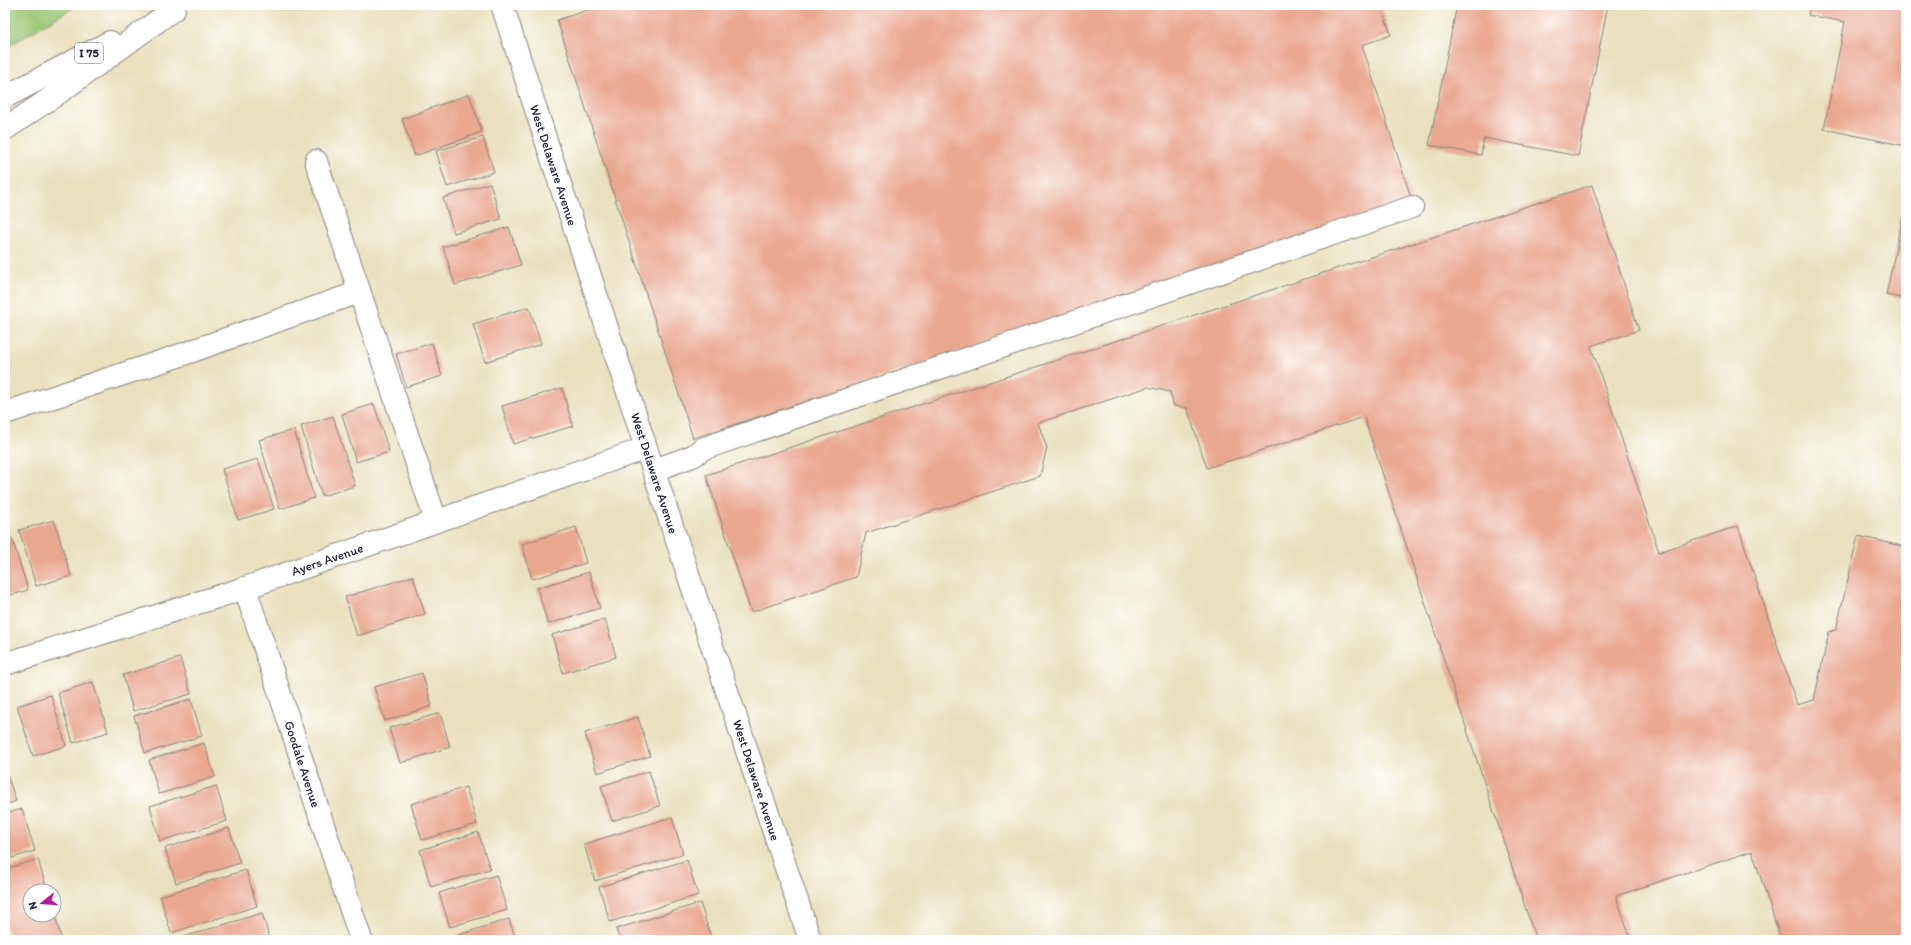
<svg xmlns="http://www.w3.org/2000/svg" width="1911" height="945" font-family="Itim,sans-serif">
<style>
.green{fill:#9ac572;stroke:#5e7456}
.building{fill:#e9a890}
.lines{fill:none;stroke-linecap:round;stroke-linejoin:round}
.minor-casing{stroke:#86827c;stroke-width:24}
.highway-casing{stroke:#86827c;stroke-width:24}
.minor{stroke:#fff;stroke-width:22}
.highway{stroke:#fff;stroke-width:22}
.labels{text-anchor:middle;stroke-width:4;stroke-linejoin:round;paint-order:stroke}
.shield{fill:#fff;stroke:#646476;stroke-width:1}
.shield-label{font-size:12px;font-weight:bold;fill:#22223b}
.street-label{font-size:13px;fill:#22223b;stroke:#fff}
</style>
<rect width="100%" height="100%" fill="#fff"/>
<filter id="ink" filterUnits="userSpaceOnUse"><feTurbulence type="fractalNoise" baseFrequency=".025" numOctaves="2"/><feDisplacementMap in="SourceGraphic" scale="8" xChannelSelector="R" yChannelSelector="G"/><feConvolveMatrix kernelMatrix="1 2 1 2 8 2 1 2 1" color-interpolation-filters="sRGB"/></filter>
<filter id="wash" filterUnits="userSpaceOnUse"><feTurbulence type="fractalNoise" baseFrequency=".012" numOctaves="4" result="noise"/><feDisplacementMap in="SourceGraphic" scale="16" xChannelSelector="R" yChannelSelector="G"/><feGaussianBlur stdDeviation="0.9" result="paint"/><feColorMatrix in="noise" values="0 0 0 0 0 0 0 0 0 0 0 0 0 0 0 0 0 1.4 0 .05"/><feComposite in="paint" operator="in"/></filter>
<g filter="url(#wash)">
<rect width="100%" height="100%" fill="#e9e1bd"/>
<path class="green" d="M5,5H78L5,48Z"/>
<g id="blocks">
<g class="building">
<path d="M603,5H1381L1391,35L1362,45L1413,204L693,438L557,20Z"/>
<path d="M1457,5H1608L1578,156L1484,138L1481,155L1429,145Z"/>
<path d="M1810,5H1906V146L1824,129L1845,22L1808,15Z"/>
<path d="M469,94L482,132L415,156L402,119Z"/>
<path d="M483,137L494,172L447,187L436,151Z"/>
<path d="M490,183L501,219L454,233L443,198Z"/>
<path d="M1592,185L1639,330L1591,346L1659,552L1738,526L1797,705L1814,700L1829,632L1836,630L1858,536L1906,547V940H1781L1752,851L1616,896L1631,940H1536L1364,417L1207,468L1187,408L1174,406L1170,392L1148,387L1038,423L1047,448L1040,476L866,533L856,577L751,612L706,475Z"/>
<path d="M1905,205H1906V299L1886,295Z"/>
<path d="M509,227L521,265L455,285L443,247Z"/>
<path d="M529,307L541,344L485,362L473,324Z"/>
<path d="M432,343L442,376L406,387L396,354Z"/>
<path d="M562,388L573,426L513,444L502,406Z"/>
<path d="M374,404L389,452L356,462L342,414Z"/>
<path d="M333,416L355,486L322,496L301,426Z"/>
<path d="M294,430L314,498L280,509L259,440Z"/>
<path d="M258,459L274,509L238,520L222,469Z"/>
<path d="M54,520L71,576L36,586L19,530Z"/>
<path d="M576,527L586,563L532,579L522,544Z"/>
<path d="M12,538L28,590L5,597V540Z"/>
<path d="M589,572L600,608L548,624L537,588Z"/>
<path d="M413,576L425,614L357,636L345,597Z"/>
<path d="M605,619L616,657L563,673L552,635Z"/>
<path d="M180,658L191,694L133,711L123,675Z"/>
<path d="M422,673L432,706L385,721L374,687Z"/>
<path d="M93,682L108,732L73,743L58,693Z"/>
<path d="M51,695L66,746L33,756L17,706Z"/>
<path d="M191,699L202,736L145,753L134,716Z"/>
<path d="M440,713L450,747L400,763L389,728Z"/>
<path d="M638,717L650,756L597,773L585,733Z"/>
<path d="M204,743L215,777L159,794L149,760Z"/>
<path d="M5,768L16,801L5,805Z"/>
<path d="M649,771L660,806L612,821L601,786Z"/>
<path d="M216,786L227,821L160,841L150,806Z"/>
<path d="M466,787L477,824L422,840L411,804Z"/>
<path d="M22,809L35,851L5,860V814Z"/>
<path d="M672,817L683,854L595,881L584,844Z"/>
<path d="M229,828L240,863L176,883L165,848Z"/>
<path d="M478,832L490,869L431,887L420,850Z"/>
<path d="M38,859L47,891H30V915H55L62,940H10L5,924V869Z"/>
<path d="M687,860L698,895L610,922L599,887Z"/>
<path d="M246,870L257,906L171,933L160,896Z"/>
<path d="M496,875L507,910L450,927L439,893Z"/>
<path d="M700,903L711,937L702,940H620L616,929Z"/>
<path d="M262,913L270,940H174Z"/>
<path d="M509,919L516,940H453L452,937Z"/>
</g>
</g>
</g>
<g filter="url(#ink)">
<use href="#blocks" fill-opacity="0" stroke="#86827c" stroke-width="1"/>
<g class="lines">
<g class="minor-casing">
<g id="minor">
<path d="M502,5L646,448L810,940"/>
<path d="M316,161L436,521"/>
<path d="M5,413L178,356L359,292"/>
<path d="M654,470L693,456L702,449L1412,207"/>
<path d="M245,588L361,940"/>
<path d="M5,664L245,588L646,448"/>
</g>
</g>
<g class="highway-casing">
<g id="highway">
<path d="M5,97L110,42"/>
<path d="M5,129L57,94L174,9"/>
</g>
</g>
<use href="#minor" class="minor"/>
<use href="#highway" class="highway"/>
</g>
</g>
<g class="labels">
<rect class="shield" x="75" y="43" width="28" height="20" rx="3"/>
<g class="shield-label">
<text x="89" y="57">I 75</text>
</g>
<g class="street-label">
<text transform="translate(554 165) rotate(72)" y="5">West Delaware Avenue</text>
<text transform="translate(655 473) rotate(72)" y="5">West Delaware Avenue</text>
<text transform="translate(327 559) rotate(-19)" y="5">Ayers Avenue</text>
<text transform="translate(303 764) rotate(72)" y="5">Goodale Avenue</text>
<text transform="translate(757 780) rotate(72)" y="5">West Delaware Avenue</text>
</g>
</g>
<rect width="1911" height="945" fill="none" stroke="#fff" stroke-width="20"/>
<g transform="translate(42 903) rotate(253)"><circle r="19" fill="#ffffff" stroke="#a7a7b1"/>
<path d="M0-3L7 15L0 10L-7 15Z" fill="#b5179e"/>
<text y="-6" font-size="11" font-weight="bold" text-anchor="middle" fill="#22223b">N</text>
</g>
</svg>
